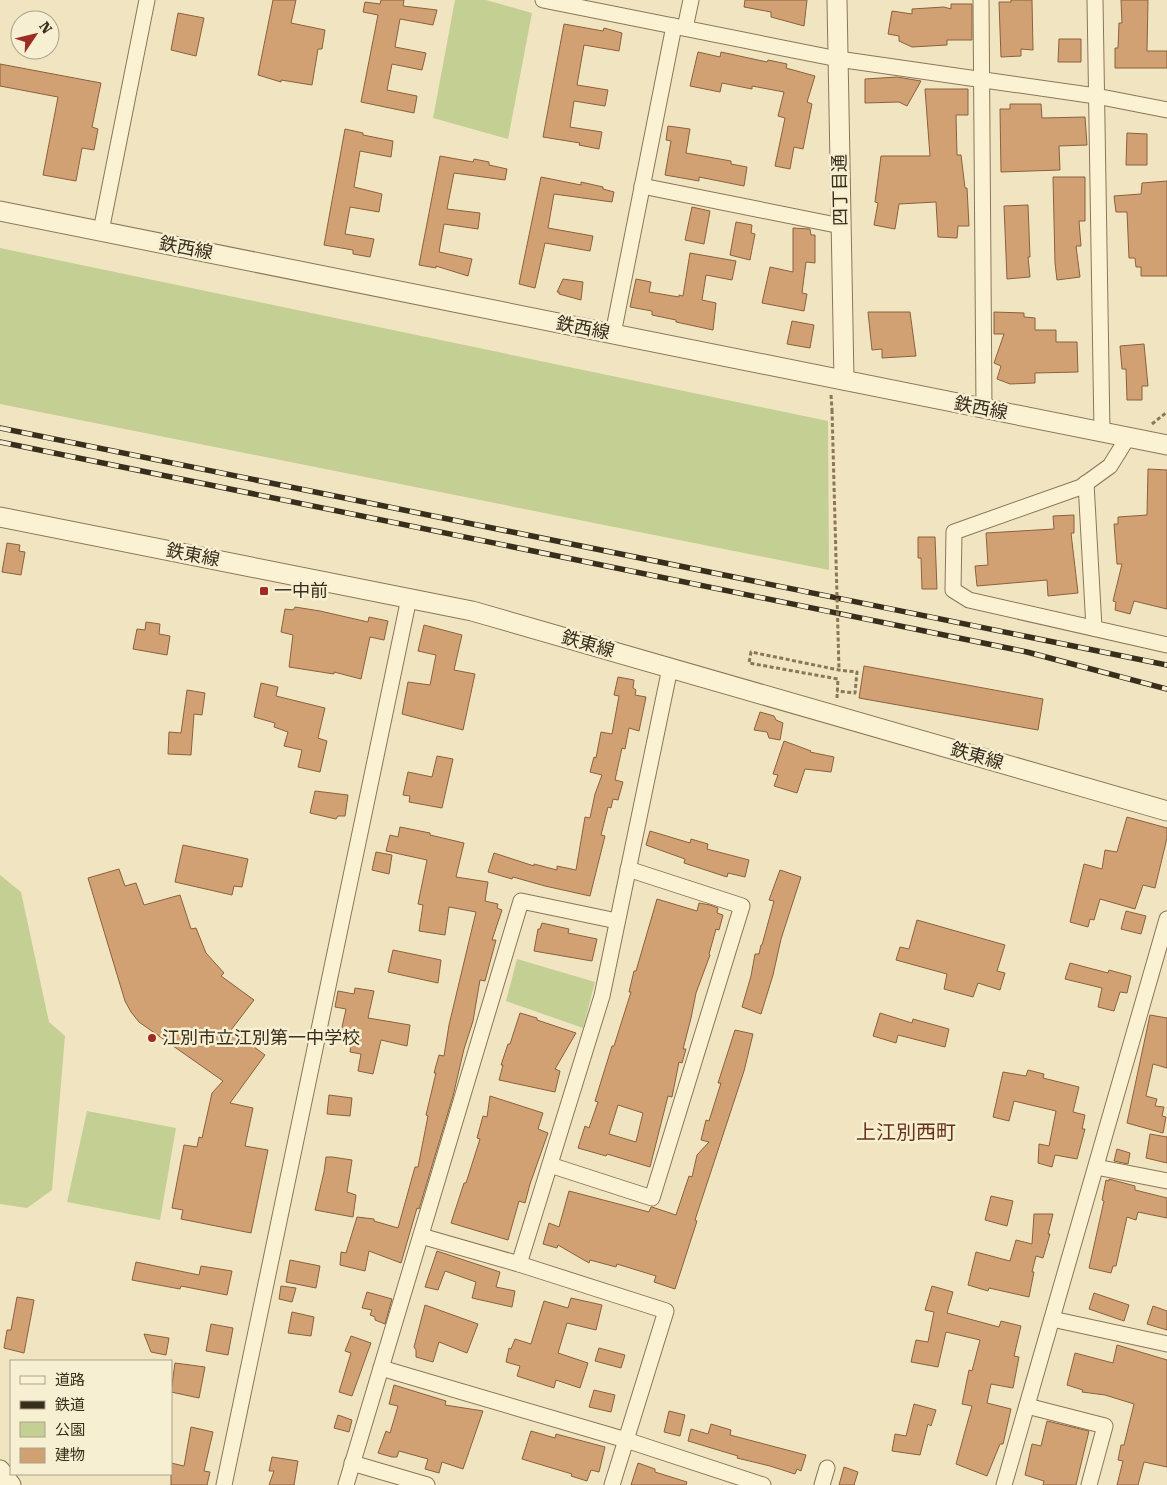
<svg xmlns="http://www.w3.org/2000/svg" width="1167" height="1485" font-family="'Roboto Serif','Noto Sans JP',serif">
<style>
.green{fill:#c4cf94}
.building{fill:#d1a174;stroke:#8b613c;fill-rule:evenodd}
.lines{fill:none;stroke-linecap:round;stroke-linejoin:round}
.minor-casing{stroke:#8b7657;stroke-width:17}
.tertiary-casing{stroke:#8b7657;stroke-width:21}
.path{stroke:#8b7657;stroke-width:3;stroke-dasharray:4 2.5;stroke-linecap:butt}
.minor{stroke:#fbf2d4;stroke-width:15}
.tertiary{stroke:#fbf2d4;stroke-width:19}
.rail-casing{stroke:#392d1c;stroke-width:5.5}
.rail{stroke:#f7efd1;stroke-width:4;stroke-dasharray:11;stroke-linecap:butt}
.path-bridge{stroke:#8b7657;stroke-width:3;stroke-dasharray:4 2.5;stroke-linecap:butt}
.poi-dot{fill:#9d2c24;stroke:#f7efd1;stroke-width:2}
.labels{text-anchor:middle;stroke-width:5;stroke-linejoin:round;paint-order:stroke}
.street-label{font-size:18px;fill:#392d1c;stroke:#f7efd1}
.poi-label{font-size:18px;fill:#392d1c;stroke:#f7efd1;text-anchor:start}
.quarter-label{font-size:20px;fill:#683019;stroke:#f7efd1}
</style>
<rect width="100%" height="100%" fill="#f0e5c0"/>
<g class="green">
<path d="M455,0H486L532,13L508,139L433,118Z"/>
<path d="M0,248L828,421L829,570L0,404Z"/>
<path d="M0,875L21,892L49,1022L65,1036L52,1190L27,1208L0,1204Z"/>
<path d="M517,959L595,982L583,1028L506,1001Z"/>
<path d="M87,1111L176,1128L160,1220L67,1202Z"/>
</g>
<g class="building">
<path d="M273,0H296L291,23L325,30L322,49H318L312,85L281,80V82L258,75Z"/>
<path d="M381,0H404L403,6L437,10L433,25L400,19L395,47L426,53L422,70L392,64L387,90L417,96L414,113L361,102L378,15L363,12L365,2L380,4Z"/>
<path d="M745,0H807L804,26L771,17V12L744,7Z"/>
<path d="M1011,0H1032L1033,50L1021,49V56L1001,57L999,2H1011Z"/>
<path d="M1121,0H1148L1147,51H1167V68H1115V48H1118L1119,23H1122Z"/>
<path d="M951,4H972V40H947V45L912,47L899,41V36L888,34L892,11L912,14V9L944,7L951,9Z"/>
<path d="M178,13L204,18L196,56L171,50Z"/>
<path d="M564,24L603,31L604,28L622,33L619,51L584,45L577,85L608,90L605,106L574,101L570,127L602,132L599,149L579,145L580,143L543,137Z"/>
<path d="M1059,39H1081V62H1058Z"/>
<path d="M698,52L720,57L721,52L767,62L768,60L787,64L786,68L815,76L807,102L812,104L803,149L794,147L790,169L775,166L785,118L778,116L784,92L752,86V89L722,83L720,92L690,86Z"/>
<path d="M0,64L101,83L92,127L98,129L94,150L82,148L76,181L43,175L58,97L0,86Z"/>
<path d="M897,77L921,81L907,106L899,102L865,103V79Z"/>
<path d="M925,89H968V115H956L957,155H961L965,188H967L969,226H958L957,238L938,237L936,202L899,204L895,229L874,225L878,203L875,202L881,156H930Z"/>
<path d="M1010,104H1041L1042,118L1085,117L1087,145L1059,146L1060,170L1001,172L1000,109H1010Z"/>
<path d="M668,126L690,129L686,153L731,161V164L747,167L744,186L699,177V181L665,175L671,141L666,140Z"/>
<path d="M345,129L363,133V135L393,141L391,157L360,151L354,187L382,194L379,212L350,207L345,234L374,239L370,257L353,254V250L324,245Z"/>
<path d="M1127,133L1147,134V165H1126Z"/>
<path d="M440,156L473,162L474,159L489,162V165L507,169L505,180L454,173L447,209L480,213L478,229L444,224L439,252L472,259L468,276L436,266V268L419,265Z"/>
<path d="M541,177L581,185V182L603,187V189L614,192L612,202L554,194L548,228L593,236L590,251L545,243L535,288L519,284Z"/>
<path d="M1053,177H1085V221H1079L1081,246H1076L1080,277L1057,280L1055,263Z"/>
<path d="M1167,181V276H1141V267H1136L1135,258H1129L1127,212H1116L1114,196L1141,194L1142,183Z"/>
<path d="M1028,205L1030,257H1028L1030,277L1007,279L1004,206Z"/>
<path d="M692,207L710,211L704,244L685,240Z"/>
<path d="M736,222L752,225L751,233L755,234L750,260L730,255Z"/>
<path d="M793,228L810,229L811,235H815V263L806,262L802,293L807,294L804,311L762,303L770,267L793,272Z"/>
<path d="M690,253L736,261L732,280L706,275L702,300L716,303L713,330L676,322V320L652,315V311L630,307L636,279L651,282L649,292L679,297V295L683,296Z"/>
<path d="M563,279L583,282L581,300L559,294V292H557Z"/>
<path d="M868,312H910L916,356L882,358V349L872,350Z"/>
<path d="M994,312L1024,313V317L1035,318V330H1056V342H1077L1078,372L1035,373V383L1010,384L997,379L1001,366L994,363L1004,334H994Z"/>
<path d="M792,321L814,325L810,348L787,344Z"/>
<path d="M1144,344L1148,386H1142V400H1127L1126,369H1122L1120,346Z"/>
<path d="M1148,469L1167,470V609L1134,601L1130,614L1115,610L1116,602L1113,601L1122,564H1117L1114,524H1118V517L1147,515Z"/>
<path d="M1074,515V533H1071L1078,593L1048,596L1047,580L977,586L975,566L988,565L986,533L1054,529L1053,516Z"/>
<path d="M918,537H935L937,589H922L921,558H918Z"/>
<path d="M7,543L20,545L19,551L25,552L21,575L2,572Z"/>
<path d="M295,607L320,611L368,622L369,617L388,621L384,640L370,637L361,679L334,672V674L289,667L293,635L281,632L285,609L293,610Z"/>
<path d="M146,622L160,624L159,634L170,636L167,655L133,649L137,629L145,630Z"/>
<path d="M424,625L462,635L454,670L475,674L463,730L402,714L408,682L430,685L436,655L418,651Z"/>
<path d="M864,666L1043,699L1038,730L859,698Z"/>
<path d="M618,677L634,680L633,688L636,690L635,695L646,697L639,731L629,728L625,749L622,748L615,780L623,782L618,800L613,799L611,808L608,807L601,835L605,836L590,896L545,886L513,877L512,879L488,872L494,853L534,866V864L557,870V866L576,870L585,817L590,818L595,794L602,775L590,772L594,757L596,758L601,732L612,734L619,696L614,695Z"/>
<path d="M261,683L278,687L276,696L325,708L318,738L327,741L320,772L298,767L302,750L284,746L288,732L274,727L275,723L254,717Z"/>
<path d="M187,690L205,693L202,715L194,714L191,755L168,754L169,732L181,733Z"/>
<path d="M760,712L774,716L776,720L783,723L780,740L769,738L767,732L754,730Z"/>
<path d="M784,741L811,751L810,752L834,757L831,772L805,769L797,793L774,786L778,775L773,774Z"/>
<path d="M437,756L453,759L442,808L409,802L410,796L403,795L408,772L432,777Z"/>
<path d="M315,791L348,795L345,816H338L336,819L310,813Z"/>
<path d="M1127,817L1167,828V838L1155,888L1143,885L1135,909L1100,899L1094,920L1090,919L1088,927L1070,922L1084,864L1102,869L1105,850L1117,852Z"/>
<path d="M400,827L430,833V835L464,843L456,877L488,882L485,901L498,904L497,908L502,910L492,940H496L485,981L480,980L473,1021L464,1049L453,1096L419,1209L417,1208L401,1263L369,1251L365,1271L340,1265L341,1252L346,1253L357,1217L374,1219V1221L398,1228L415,1167H418L428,1116L426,1115L436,1073H434L439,1055L444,1056L449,1025L476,912L449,907L445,935L419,931L423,905L418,904L427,860L386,851L390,835L398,837Z"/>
<path d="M650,831L690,843L691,839L708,844L707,849L749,860L745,877L728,873L727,877L684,863L685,859L646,845Z"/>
<path d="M183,845L248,859L242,887L234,886L232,895L175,882Z"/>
<path d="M376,852L392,855L389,874L372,870Z"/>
<path d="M119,869L125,886L136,883L144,905L180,895L191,929L196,928L206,953L224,973L221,976L254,1000L231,1030L265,1055L230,1103L253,1108L245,1146L268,1150L251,1233L181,1219L183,1210L172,1208L184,1145L197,1147L199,1137L202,1138L212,1093L223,1081L139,1022L131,1012L125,1001L88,878Z"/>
<path d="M780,870L801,877L781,939L773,975L761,1014L742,1007L751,976L755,954H759L761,945H762L774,901L769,900Z"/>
<path d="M657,899L697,911L699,903L710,905L718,908L717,913L723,915L719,930L716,929L709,954L710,955L696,993L691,1018L683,1049H686L682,1063L679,1062L672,1097L668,1096L650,1167L607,1154L606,1156L578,1148L585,1126L589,1128L598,1102L595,1101L612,1046H614L631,992H629L634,971H636ZM618,1105L643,1113L636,1142L609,1134Z"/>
<path d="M1126,911L1146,916L1141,934L1121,929Z"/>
<path d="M917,920L1005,945L997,971L1005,973L1000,990L978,983L973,997L944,989L947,974L896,960L900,947L909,949Z"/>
<path d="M542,923L569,929L568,933L597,939L592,961L534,951L538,929H540Z"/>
<path d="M393,950L441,960L438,983L388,972Z"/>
<path d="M1070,963L1108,973L1109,970L1131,976L1127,993L1120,992L1114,1011L1098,1007L1102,988L1065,979Z"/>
<path d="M355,988L374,991L368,1018L410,1025L407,1046L381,1040L373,1074L358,1071L361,1054L350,1052L351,1044L339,1041L346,1009L335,1007L338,991L354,994Z"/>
<path d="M520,1013L537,1018V1020L576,1033L555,1069L560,1071L555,1092L499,1080L503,1065H501L508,1044H510Z"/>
<path d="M880,1013L912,1023L913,1019L949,1029L945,1047L898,1035L896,1043L873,1036Z"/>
<path d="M1150,1015L1167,1018V1068L1153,1064L1146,1096L1157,1099L1155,1106L1164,1107L1162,1116L1166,1117L1163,1133L1127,1123Z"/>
<path d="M735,1030L753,1034L744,1071L695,1220L697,1221L675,1289L654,1282L656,1276L617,1264L616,1267L590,1260L589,1263L558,1245L557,1248L543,1244L549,1223L559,1227L569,1191L649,1212L651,1207H652L676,1215L689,1176L692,1177L697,1155L709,1142L701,1140L706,1120L709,1121L721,1083H718Z"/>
<path d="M1028,1070L1044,1074L1043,1078L1079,1087L1073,1112L1085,1115L1082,1129H1085L1077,1159L1055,1155L1052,1167L1038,1163L1039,1144L1049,1146L1056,1111L1014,1101L1009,1121L993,1117L1003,1072L1026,1076Z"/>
<path d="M329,1095L352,1098L350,1116L327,1114Z"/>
<path d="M490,1096L543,1113L538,1129L548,1133L530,1184L525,1203L519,1201L508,1240L451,1223L464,1183H466L480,1139L477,1138L483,1116L487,1117Z"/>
<path d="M1150,1134L1167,1137V1163L1146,1158Z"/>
<path d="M1117,1149L1130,1153L1128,1164L1114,1161Z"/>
<path d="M326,1157H332L352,1160L347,1192L356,1195L353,1217L315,1210L324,1172Z"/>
<path d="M1109,1179L1135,1186V1190L1167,1198V1218L1138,1212L1136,1220L1127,1217L1116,1266H1113L1111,1273L1089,1268L1104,1201L1102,1200L1106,1180L1109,1181Z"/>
<path d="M991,1196L1013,1201L1007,1226L985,1220Z"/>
<path d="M1034,1214H1053L1048,1234H1050L1043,1258L1036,1256L1032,1272H1034L1029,1297L989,1288L988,1291L968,1285L976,1252L1010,1261L1016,1240L1032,1244Z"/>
<path d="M437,1251L500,1272L496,1287L515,1291L512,1307L472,1298L476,1282L445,1271L438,1290L425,1287Z"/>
<path d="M290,1260L320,1266L316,1288L286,1282Z"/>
<path d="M136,1262L199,1275L201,1266L232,1271L227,1295L181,1286L180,1289L132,1280Z"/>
<path d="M281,1286L296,1288L292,1302L279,1299Z"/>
<path d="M932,1286L953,1292L947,1313L999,1327L1001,1321L1021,1326L1014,1356L1019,1357L1013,1388L991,1384L987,1403L1011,1409L1003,1444H1000L987,1476L956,1464L972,1406L962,1404L969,1370L972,1371L980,1340L946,1332L938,1367L911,1362L916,1340L928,1342L934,1312L925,1310Z"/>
<path d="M367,1292L392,1299L385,1324L375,1320V1317L370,1315L372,1310L362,1308Z"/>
<path d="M1094,1293L1129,1305L1124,1321L1089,1309Z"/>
<path d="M17,1297L34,1300L24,1353L4,1348L7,1330H11Z"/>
<path d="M571,1298L602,1305L596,1330L567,1323L558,1353L588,1363L580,1388L556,1380L554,1388L517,1376L520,1366L506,1362L509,1348L511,1349L515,1339L531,1344L544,1301L568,1308Z"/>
<path d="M425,1305L478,1324L467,1353L439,1342L433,1362L416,1357V1350L414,1347Z"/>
<path d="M1153,1306L1167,1311V1330L1147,1324Z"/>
<path d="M292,1312L314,1317L311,1336L288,1333Z"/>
<path d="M211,1324L233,1328L228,1355L206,1351Z"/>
<path d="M144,1334L169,1338L166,1355L151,1352Z"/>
<path d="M351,1336L371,1343L352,1396L339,1392L351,1353L345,1351Z"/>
<path d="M1117,1345L1167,1360V1467L1144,1462L1138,1485H1117L1123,1461L1118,1460L1121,1445H1124L1134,1404L1105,1395L1082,1392L1083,1390L1067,1385L1075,1353L1113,1363Z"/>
<path d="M599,1348L625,1355L621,1368L595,1361Z"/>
<path d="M175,1363L205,1367L199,1398L171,1392Z"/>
<path d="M394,1385L446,1401L445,1405L483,1411L463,1469L442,1462L439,1473L425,1469L428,1459L399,1451L397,1457H392L378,1453L386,1431L390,1433L398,1406L389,1404Z"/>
<path d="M594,1390L615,1395L611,1412L589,1407Z"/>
<path d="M914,1404L936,1410L931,1426L928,1424L920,1455L892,1451L895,1434L906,1436Z"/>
<path d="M669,1411L685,1415L680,1436L664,1432Z"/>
<path d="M338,1415L352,1420L349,1432L334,1428Z"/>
<path d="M1047,1421L1089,1431L1076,1485H1043L1044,1481L1025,1475L1032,1444L1041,1446Z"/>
<path d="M711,1424L731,1430L730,1435L806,1455L801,1471L797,1469L795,1474L770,1466L737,1458L738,1456L688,1441L691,1429L708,1434Z"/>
<path d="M191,1427L213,1432L204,1471L210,1472L207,1485H171V1463L184,1466Z"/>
<path d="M531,1431L555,1438L556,1434L605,1447L599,1472L591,1470L587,1481L571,1476L572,1474L522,1459Z"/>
<path d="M272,1457L298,1461L294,1485H269L274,1471H269Z"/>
<path d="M638,1463L655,1469V1472L687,1482L686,1485H631Z"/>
<path d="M844,1467L858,1472L854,1485H839Z"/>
</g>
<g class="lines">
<g class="minor-casing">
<g id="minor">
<path d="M543,0L838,59L1096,96L1167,110"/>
<path d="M981,0L984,409"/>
<path d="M1095,0L1102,432"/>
<path d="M685,28L691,0"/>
<path d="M642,186L841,226"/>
<path d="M101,231L147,0"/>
<path d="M613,334L674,26"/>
<path d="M1128,437L1110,466L1081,487L954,532L953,590L969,600L1167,645"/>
<path d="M1086,483L1094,628"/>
<path d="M550,1165L652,1198L742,906L628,869"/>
<path d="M1096,1167L1167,1181"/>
<path d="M421,1236L519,1264L666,1311L612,1485"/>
<path d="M519,1264L602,996L670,668"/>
<path d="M1052,1319L1167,1344"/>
<path d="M381,1368L626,1440L763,1485"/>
<path d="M1027,1406L1105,1426L1089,1485"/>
<path d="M352,1463L427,1485"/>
<path d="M224,1485L409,598"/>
<path d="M346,1485L521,901L617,921"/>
<path d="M822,1485L827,1468"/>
<path d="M1004,1485L1167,919"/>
</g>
</g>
<g class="tertiary-casing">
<g id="tertiary">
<path d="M837,0L844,380"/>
<path d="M0,211L1167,445"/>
<path d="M0,517L472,611L1167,811"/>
<path d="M0,1470L11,1485"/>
</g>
</g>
<g class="path">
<path d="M831,395L832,410"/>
<path d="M1152,424L1167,412"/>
<path d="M837,698L838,679L749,663L751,652L839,670L857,672L855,693L837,691"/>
</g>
<use href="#minor" class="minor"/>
<use href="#tertiary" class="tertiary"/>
<g class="rail-casing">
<g id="rail">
<path d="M0,428L1167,665"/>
<path d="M0,442L1027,652L1167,689"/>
</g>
</g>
<use href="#rail" class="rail"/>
<path class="path-bridge" d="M832,410L839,670"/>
</g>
<g class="poi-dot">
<rect x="259" y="586" width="10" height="10" rx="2.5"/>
<circle cx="152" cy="1038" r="5"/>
</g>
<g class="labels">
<g class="street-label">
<text transform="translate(840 190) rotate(-91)" y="6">四丁目通</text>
<text transform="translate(186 248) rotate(11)" y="6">鉄西線</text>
<text transform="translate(583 328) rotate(11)" y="6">鉄西線</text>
<text transform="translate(981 408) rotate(11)" y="6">鉄西線</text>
<text transform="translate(193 555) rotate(11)" y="6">鉄東線</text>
<text transform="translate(588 644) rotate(16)" y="6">鉄東線</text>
<text transform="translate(977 756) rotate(16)" y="6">鉄東線</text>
</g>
<g class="poi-label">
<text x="274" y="597">一中前</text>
<text x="162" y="1044">江別市立江別第一中学校</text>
</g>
<g class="quarter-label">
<text x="906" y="1139">上江別西町</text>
</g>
</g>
<rect x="10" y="1360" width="162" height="115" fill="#f7efd1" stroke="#aba189"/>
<rect x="20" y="1376" width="25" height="8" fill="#fbf2d4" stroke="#aba189"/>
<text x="55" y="1385" font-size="15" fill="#392d1c">道路</text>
<rect x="20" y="1401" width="25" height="8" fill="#392d1c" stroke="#aba189"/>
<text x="55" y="1410" font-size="15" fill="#392d1c">鉄道</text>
<rect x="20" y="1422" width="25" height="15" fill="#c4cf94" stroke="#aba189"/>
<text x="55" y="1435" font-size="15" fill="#392d1c">公園</text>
<rect x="20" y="1448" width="25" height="15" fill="#d1a174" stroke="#aba189"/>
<text x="55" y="1460" font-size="15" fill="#392d1c">建物</text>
<g transform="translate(35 35) rotate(55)"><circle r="24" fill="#f7efd1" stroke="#aba189"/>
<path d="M0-4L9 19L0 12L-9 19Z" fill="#9d2c24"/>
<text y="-8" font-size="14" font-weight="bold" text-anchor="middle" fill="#392d1c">N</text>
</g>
</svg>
